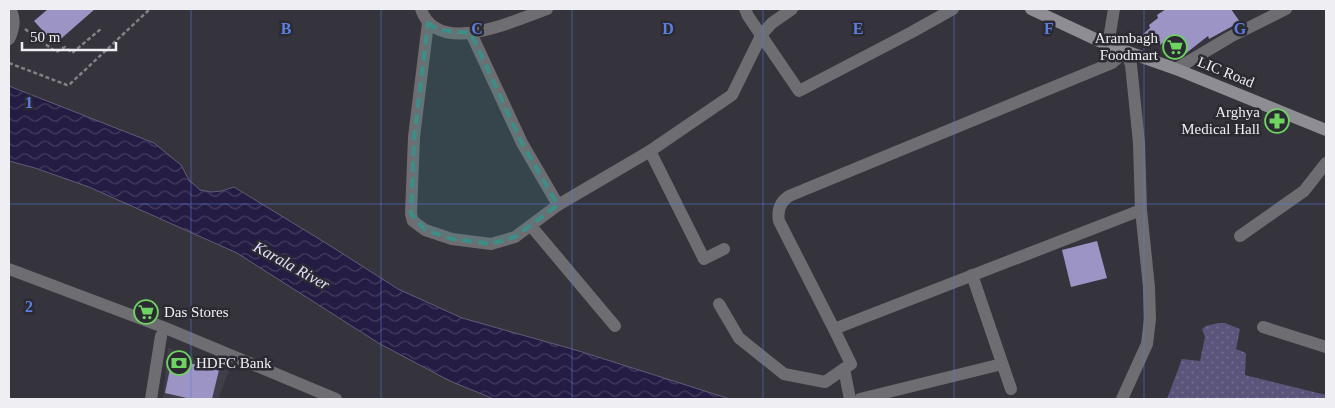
<svg xmlns="http://www.w3.org/2000/svg" width="1335" height="408" font-family="Georgia,serif">
<style>
.built{fill:#403e4b}
.grass{fill:url(#grass-dots)}
.water{fill:url(#water-waves);stroke:#615b78}
.building{fill:#9b94c5}
.lines{fill:none;stroke-linecap:round;stroke-linejoin:round}
.path{stroke:#818188;stroke-width:2.5;stroke-dasharray:4 2.5;stroke-linecap:butt}
.minor{stroke:#6e6e72;stroke-width:12}
.tertiary{stroke:#6e6e72;stroke-width:12}
.secondary{stroke:#8e8d93;stroke-width:12}
.marked{fill:#3c8e89;fill-opacity:0.2;stroke:#3c8e89;stroke-width:4;stroke-dasharray:10 6;stroke-linejoin:round}
.grid{fill:none;stroke:#5c7ee0;stroke-width:1;stroke-opacity:0.55}
.labels{text-anchor:middle;stroke-width:5;stroke-linejoin:round;paint-order:stroke}
.poi-label{font-size:15px;fill:#eeeef3;stroke:#2b2a32;text-anchor:end}
.street-label{font-size:15px;fill:#eeeef3;stroke:#2b2a32}
.water-label{font-size:16px;font-style:italic;fill:#e3e0fd;stroke:#2b2a32}
.grid-label{font-size:16px;text-anchor:middle;font-weight:bold;fill:#5c7ee0;stroke:#2b2a32;stroke-width:5;stroke-linejoin:round;paint-order:stroke}
</style>
<defs>
<pattern id="grass-dots" width="8" height="8" patternUnits="userSpaceOnUse" patternTransform="scale(1.25)"><rect width="8" height="8" fill="#5b557c"/><path d="M2 2h.1M6 6h.1" fill="none" stroke="#736e8f" stroke-width="1.8" stroke-linecap="round"/></pattern>
<pattern id="water-waves" width="16" height="10" patternUnits="userSpaceOnUse" patternTransform="scale(1.25)"><rect width="16" height="10" fill="#251c43"/><path d="M0 5q4-4 8 0t8 0" fill="none" stroke="#453d5f"/></pattern>
</defs>
<rect width="100%" height="100%" fill="#35343c"/>
<path class="built" d="M168,348L229,371L218,399H163Z"/>
<path class="grass" d="M1218,323H1225L1240,329L1236,349L1246,353L1245,375L1326,395V399H1167L1182,359L1200,361L1205,337L1202,329L1206,326Z"/>
<path class="water" d="M9,86L154,143L181,165L189,180L200,190L211,192L222,191L234,187L329,245L398,289L462,318L579,351L730,399H494L450,381L380,344L237,253L89,187L35,168L9,161Z"/>
<g class="building">
<path d="M48,9H95L55,44L34,21Z"/>
<path d="M1166,9H1231L1240,22L1209,39L1208,36L1185,54L1181,50L1177,53L1172,47L1169,49L1164,42L1160,45L1155,39L1143,45L1140,37L1150,28L1149,25L1158,18L1157,15Z"/>
<path d="M1097,241L1107,278L1071,287L1062,250Z"/>
<path d="M172,359L219,370L212,399H191L165,393Z"/>
</g>
<g class="lines">
<g class="path">
<path d="M25,29L56,52L65,47L72,53L102,28"/>
<path d="M9,63L67,85L70,84L150,9"/>
</g>
<g class="minor">
<path d="M421,9C437,58 515,20 547,9"/>
<path d="M745,9L748,16L799,91L912,32L953,9"/>
<path d="M428,23L414,137L411,214L413,221L425,230L452,239L491,244L515,237L558,205L650,151L732,95L762,34L772,23L792,9"/>
<path d="M471,33L522,143L558,205"/>
<path d="M9,39C14,29 16,19 10,9"/>
<path d="M1108,45L1114,9"/>
<path d="M1176,69L1230,37L1286,9"/>
<path d="M650,151L704,259L724,249"/>
<path d="M531,226L615,326"/>
<path d="M1240,236L1304,191L1326,163"/>
<path d="M972,275L1011,389"/>
<path d="M719,304L739,338L784,374L825,382L851,364L834,329"/>
<path d="M1263,327L1326,347"/>
<path d="M844,369L850,399"/>
<path d="M151,399L161,336"/>
<path d="M860,399L1002,364"/>
<path d="M1122,399L1147,344L1150,319L1149,287L1141,210L1139,143L1131,65L1126,51L1112,63L789,196C780,202 777,210 779,221L834,329L1141,210"/>
</g>
<path class="tertiary" d="M9,269L163,327L336,399"/>
<path class="secondary" d="M1031,9L1108,45L1176,69L1326,130"/>
</g>
<path class="marked" d="M428,23L439,30L471,33L522,143L558,205L515,237L491,244L452,239L425,230L411,214L414,137Z"/>
<path class="grid" d="M191,9V399M381,9V399M572,9V399M763,9V399M954,9V399M1144,9V399M9,204H1326"/>
<defs>
<g id="supermarket-ring" transform="scale(1.25)"><circle r="9.5" fill="#2b2a32" stroke="#6ed361" stroke-width="1.5"/><path d="M-6-5.5h2.5l.6 2H6L4.5 2H-2.5L-4.4-4H-6ZM-1.5 3.2a1.3 1.3 0 1 0 .1 0ZM3 3.2a1.3 1.3 0 1 0 .1 0Z" fill="#6ed361"/></g>
<g id="pharmacy-ring" transform="scale(1.25)"><circle r="9.5" fill="#2b2a32" stroke="#6ed361" stroke-width="1.5"/><path d="M-2-6h4v4h4v4h-4v4h-4v-4h-4v-4h4Z" fill="#6ed361"/></g>
<g id="bank-ring" transform="scale(1.25)"><circle r="9.5" fill="#2b2a32" stroke="#6ed361" stroke-width="1.5"/><path d="M-6-4H6V4H-6ZM0-2.3a2.3 2.3 0 1 0 0 4.6a2.3 2.3 0 1 0 0-4.6Z" fill="#6ed361"/></g>
</defs>
<g fill-rule="evenodd">
<use href="#supermarket-ring" x="1175" y="47"/>
<use href="#pharmacy-ring" x="1277" y="121"/>
<use href="#supermarket-ring" x="146" y="312"/>
<use href="#bank-ring" x="179" y="363"/>
</g>
<g class="labels">
<g class="poi-label">
<text x="1158" y="43">Arambagh<tspan x="1158" dy="17">Foodmart</tspan></text>
<text x="1260" y="117">Arghya<tspan x="1260" dy="17">Medical Hall</tspan></text>
<text x="164" y="317" text-anchor="start">Das Stores</text>
<text x="196" y="368" text-anchor="start">HDFC Bank</text>
</g>
<g class="street-label">
<text transform="translate(1226 72) rotate(22)" y="5">LIC Road</text>
</g>
<g class="water-label">
<text transform="translate(292 265) rotate(29)" y="6">Karala River</text>
</g>
</g>
<g class="grid-label">
<text x="286" y="34">B</text>
<text x="477" y="34">C</text>
<text x="668" y="34">D</text>
<text x="858" y="34">E</text>
<text x="1049" y="34">F</text>
<text x="1240" y="34">G</text>
<text x="29" y="108">1</text>
<text x="29" y="312">2</text>
</g>
<rect width="1335" height="408" fill="none" stroke="#eeeef3" stroke-width="20"/>
<path d="M22 42v8h94v-8" fill="none" stroke="#eeeef3" stroke-width="2.5"/>
<text x="30" y="42" font-size="15" fill="#eeeef3" stroke="#2b2a32" stroke-width="4" paint-order="stroke">50 m</text>
</svg>
